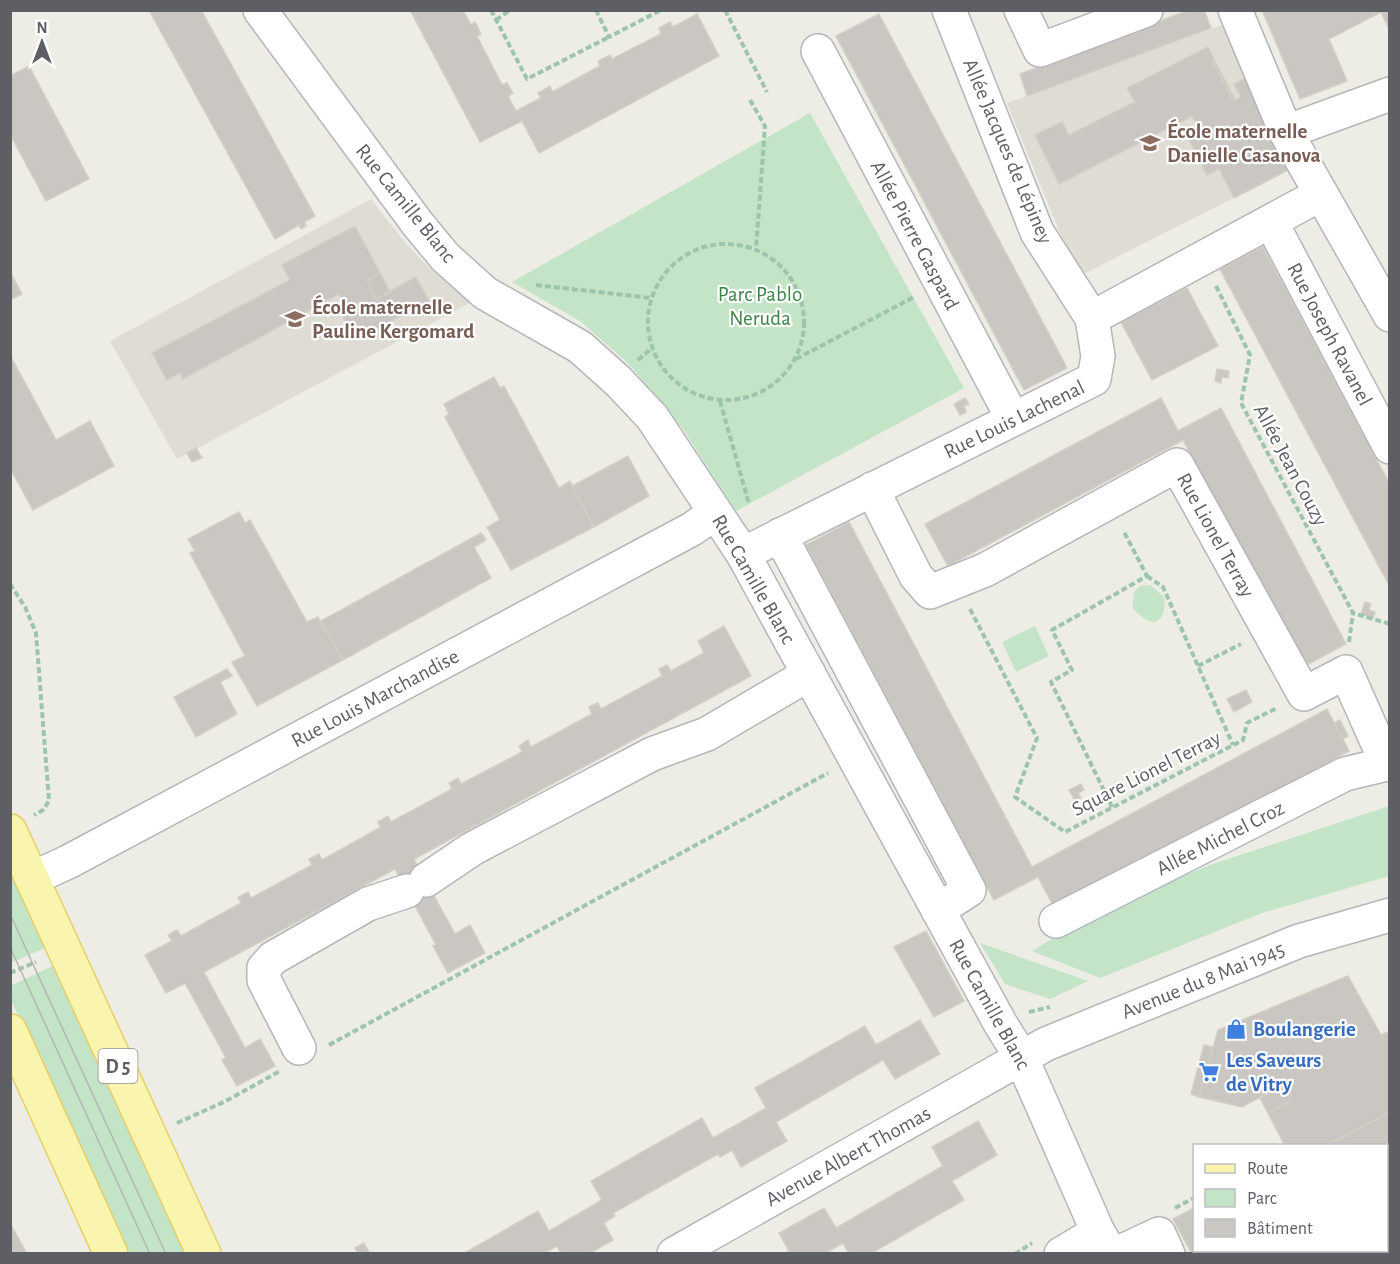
<svg xmlns="http://www.w3.org/2000/svg" width="1400" height="1264" font-family="'Alegreya Sans',sans-serif">
<style>
.education{fill:#dedcd3}
.green{fill:#c3e4c7}
.building{fill:#cac7c2;stroke:#d2cfc4;stroke-width:1.5}
.lines{fill:none;stroke-linecap:round;stroke-linejoin:round}
.minor-casing{stroke:#b5b6bb;stroke-width:36}
.major-casing{stroke:#e7d065;stroke-width:36}
.path{stroke:#9dc4ac;stroke-width:4;stroke-dasharray:6 3;stroke-linecap:butt}
.minor{stroke:#fff;stroke-width:33}
.major{stroke:#f9f5af;stroke-width:33}
.tram{stroke:#b5b6b6;stroke-width:1.5}
.labels{text-anchor:middle;stroke-width:4.5;stroke-linejoin:round;paint-order:stroke}
.shield{fill:#fff;stroke:#8e8f92;stroke-width:1.5}
.shield-label{font-size:20px;font-weight:bold;fill:#5d5f64}
.education-label{font-size:21px;font-weight:bold;fill:#785e54;stroke:#fff;text-anchor:start}
.street-label{font-size:21px;fill:#5d5f64;stroke:#fff}
.park-label{font-size:21px;fill:#3c8447;stroke:#fff}
.shop-label{font-size:21px;font-weight:bold;fill:#366cbe;stroke:#fff;text-anchor:start}
</style>
<rect width="100%" height="100%" fill="#eeede5"/>
<g class="education">
<path d="M1222,25L1263,117L1290,169L1078,277L1007,103Z"/>
<path d="M371,199L403,240L428,267L470,303L177,459L110,341Z"/>
</g>
<g class="green">
<path d="M810,113L964,388L736,511L683,429L628,363L580,321L512,282Z"/>
<path d="M1150,585L1164,597C1165,608 1165,618 1154,622C1146,621 1146,619 1140,615C1130,608 1133,604 1134,592L1140,586Z"/>
<path d="M1035,626L1049,656L1016,672L1002,642Z"/>
<path d="M1389,806V876L1262,913L1100,978L1032,951L1096,912L1210,865Z"/>
<path d="M10,864L47,947L11,963H10Z"/>
<path d="M980,943L1088,981L1050,999L1005,984Z"/>
<path d="M57,964L188,1253H128L11,1000L10,986Z"/>
</g>
<g class="building">
<path d="M149,10H201L315,216L304,222L306,226L301,229L299,225L275,239Z"/>
<path d="M410,10H463L471,25L475,22L481,34L477,36L502,85L507,83L513,93L508,96L516,111L541,98L538,93L550,86L552,92L600,66L598,61L610,55L612,59L661,34L659,28L670,22L673,27L697,14L719,56L539,153L522,121L480,142Z"/>
<path d="M1189,10H1204L1211,28L1027,96L1020,74Z"/>
<path d="M1262,10H1390V31L1381,12L1329,39L1347,81L1300,99Z"/>
<path d="M879,14L1067,368L1024,390L836,36Z"/>
<path d="M1208,47L1215,61L1213,62L1233,101L1241,97L1234,84L1246,78L1290,169L1234,198L1219,169L1207,175L1189,140L1202,134L1192,116L1059,184L1035,135L1062,122L1069,135L1135,102L1127,88Z"/>
<path d="M1215,61L1235,100L1233,101L1213,62Z"/>
<path d="M29,66L89,179L46,201L10,134V76Z"/>
<path d="M355,226L380,273L367,280L376,299L416,277L429,301L356,340L343,317L350,314L339,294L183,379L180,373L167,380L152,353L290,280L282,265Z"/>
<path d="M1263,247L1390,485V587L1220,269Z"/>
<path d="M10,272L22,294L10,300Z"/>
<path d="M380,273L390,292L376,299L367,280Z"/>
<path d="M1187,288L1218,346L1152,380L1121,322Z"/>
<path d="M10,355L56,440L90,421L114,466L33,510L10,468Z"/>
<path d="M1217,369L1229,371L1228,378L1222,377L1221,383L1215,381Z"/>
<path d="M494,377L500,388L504,386L559,488L570,481L594,527L511,570L487,527L500,520L445,417L449,414L444,404Z"/>
<path d="M965,398L969,404L964,406L966,412L960,415L954,404Z"/>
<path d="M1161,398L1178,431L1221,408L1346,644L1303,667L1183,440L948,566L925,524Z"/>
<path d="M196,448L202,458L192,462L187,453Z"/>
<path d="M628,456L649,496L594,527L572,486Z"/>
<path d="M239,512L245,523L250,520L307,622L318,617L343,660L257,706L232,662L245,656L190,553L195,551L188,539Z"/>
<path d="M849,522L1032,867L1327,709L1349,751L1055,909L1038,877L994,900L806,545Z"/>
<path d="M481,533L486,540L474,547L491,578L343,660L321,621Z"/>
<path d="M1365,602L1371,604L1369,610L1375,612L1373,618L1361,614Z"/>
<path d="M724,626L751,676L414,859L455,934L470,925L485,953L448,973L433,946L436,945L395,869L204,972L245,1048L260,1039L275,1066L237,1086L222,1060L226,1058L185,983L166,993L145,955L172,941L168,935L177,930L181,936L241,903L238,897L248,892L251,898L312,865L309,859L319,854L322,860L381,827L378,822L388,816L391,822L452,789L449,783L458,778L461,784L522,752L519,746L528,740L531,747L592,714L589,707L598,703L601,709L662,676L659,669L667,665L671,671L704,653L698,641Z"/>
<path d="M227,669L232,676L220,682L237,714L196,737L174,697Z"/>
<path d="M1246,690L1252,702L1234,712L1227,699Z"/>
<path d="M1340,720L1348,736L1343,739L1334,723Z"/>
<path d="M1081,784L1084,790L1078,793L1081,798L1075,801L1069,790Z"/>
<path d="M926,931L964,1001L934,1017L894,947Z"/>
<path d="M1348,976L1381,1035L1390,1031V1112L1326,1146H1285L1268,1113L1291,1101L1283,1085L1242,1107L1199,1097L1218,1030Z"/>
<path d="M920,1020L940,1054L895,1079L883,1060L776,1122L787,1141L741,1167L732,1150L720,1157L718,1154L613,1213L615,1216L604,1223L613,1240L589,1254H561L557,1246L543,1254H463L538,1211L549,1231L602,1200L591,1181L702,1118L713,1138L766,1108L755,1088L865,1026L876,1045Z"/>
<path d="M1204,1045L1213,1047L1199,1097L1191,1094Z"/>
<path d="M1283,1085L1291,1101L1268,1113L1260,1098Z"/>
<path d="M1390,1112V1233L1386,1234V1146H1326Z"/>
<path d="M978,1121L997,1155L952,1181L964,1200L870,1254H849L843,1243L824,1254H784L789,1251L779,1233L824,1208L836,1228L943,1166L932,1147Z"/>
<path d="M1194,1208V1250H1255L1257,1254H1192L1173,1219Z"/>
<path d="M10,1223L27,1254H10Z"/>
<path d="M364,1243L370,1254H358L355,1248Z"/>
</g>
<g class="lines">
<g class="minor-casing">
<g id="minor">
<path d="M260,10L417,223L445,257L485,293L580,347L618,381L652,417L743,554L1000,1023L1021,1057L1098,1232L1111,1254"/>
<path d="M949,10L1037,232L1092,318"/>
<path d="M1021,10L1040,50L1146,10"/>
<path d="M1235,10L1286,132L1390,315"/>
<path d="M818,51L1013,419"/>
<path d="M1286,132L1390,94"/>
<path d="M1271,222L1390,447"/>
<path d="M872,489L916,576L930,592L985,570L1177,465L1304,694L1346,672L1387,764L1390,763"/>
<path d="M780,535L969,890L938,910"/>
<path d="M743,554L1094,379L1098,356L1092,318L1321,194"/>
<path d="M33,878L68,862L692,529L715,513"/>
<path d="M426,880L472,849L652,754L707,734L809,674"/>
<path d="M1056,921L1345,774L1387,764"/>
<path d="M299,1048L264,980V968L273,958L368,904L407,891"/>
<path d="M674,1254L1046,1044L1299,941L1390,915"/>
<path d="M1061,1254L1098,1232"/>
<path d="M1116,1254L1159,1234L1168,1254"/>
</g>
</g>
<g class="major-casing">
<g id="major">
<path d="M10,831L204,1254"/>
<path d="M10,1031L111,1254"/>
</g>
</g>
<g class="path">
<path d="M491,10L527,79L609,37"/>
<path d="M596,10L609,37L661,10"/>
<path d="M725,10L767,92"/>
<path d="M496,20L510,10"/>
<path d="M750,100L765,126L756,249"/>
<circle cx="726" cy="322" r="78"/>
<path d="M536,285L651,298"/>
<path d="M1216,286L1250,355L1241,403L1353,613L1390,624"/>
<path d="M796,359L914,297"/>
<path d="M638,360L652,348"/>
<path d="M720,401L749,504"/>
<path d="M1147,576L1163,587L1233,745"/>
<path d="M10,584L25,607L36,633L49,801L43,810L34,815"/>
<path d="M970,609L1037,738L1015,797L1065,832L1243,740L1247,723L1277,708"/>
<path d="M1349,642L1353,613"/>
<path d="M1198,666L1241,644"/>
<path d="M1112,807L1051,682L1072,670L1052,630L1147,576L1123,530"/>
<path d="M10,973L36,962"/>
<path d="M1029,1012L1050,1007"/>
<path d="M329,1045L828,773"/>
<path d="M177,1123L226,1101L280,1071"/>
<path d="M1175,1208L1194,1198"/>
<path d="M1274,1250L1275,1254"/>
<path d="M1015,1254L1032,1243"/>
</g>
<use href="#minor" class="minor"/>
<use href="#major" class="major"/>
<g class="tram">
<path d="M10,914L166,1254"/>
<path d="M10,947L150,1254"/>
</g>
</g>
<defs>
<g id="school-bare" transform="scale(1.62)"><path d="M0-5L7-2L0 1L-7-2ZM-4 1L0 2.5L4 1V4Q0 6-4 4Z" fill="#8d6e63" stroke="#fff" stroke-width="2.5" paint-order="stroke"/></g>
<g id="shop-bare" transform="scale(1.62)"><path d="M-5-2.5h2.3a2.7 3.5 0 0 1 5.4 0H5L5.5 6h-11ZM-1.5-2.5h3a1.5 2.3 0 0 0-3 0Z" fill="#3f7fe0" stroke="#fff" stroke-width="2.5" paint-order="stroke"/></g>
<g id="supermarket-bare" transform="scale(1.62)"><path d="M-6-5.5h2.5l.6 2H6L4.5 2H-2.5L-4.4-4H-6ZM-1.5 3.2a1.3 1.3 0 1 0 .1 0ZM3 3.2a1.3 1.3 0 1 0 .1 0Z" fill="#3f7fe0" stroke="#fff" stroke-width="2.5" paint-order="stroke"/></g>
</defs>
<g fill-rule="evenodd">
<use href="#school-bare" x="1150" y="143"/>
<use href="#school-bare" x="295" y="319"/>
<use href="#shop-bare" x="1236" y="1029"/>
<use href="#supermarket-bare" x="1209" y="1072"/>
</g>
<g class="labels">
<rect class="shield" x="98.5" y="1049" width="39" height="34" rx="4.5"/>
<g class="shield-label">
<text x="118" y="1073">D 5</text>
</g>
<g class="education-label">
<text x="1167" y="138">École maternelle<tspan x="1167" dy="24">Danielle Casanova</tspan></text>
<text x="312" y="314">École maternelle<tspan x="312" dy="24">Pauline Kergomard</tspan></text>
</g>
<g class="street-label">
<text transform="translate(1008 151) rotate(67)" y="7">Allée Jacques de Lépiney</text>
<text transform="translate(406 203) rotate(51)" y="7">Rue Camille Blanc</text>
<text transform="translate(915 235) rotate(62)" y="7">Allée Pierre Gaspard</text>
<text transform="translate(1330 334) rotate(62)" y="7">Rue Joseph Ravanel</text>
<text transform="translate(1014 419) rotate(-26)" y="7">Rue Louis Lachenal</text>
<text transform="translate(1291 465) rotate(62)" y="7">Allée Jean Couzy</text>
<text transform="translate(1216 535) rotate(61)" y="7">Rue Lionel Terray</text>
<text transform="translate(754 579) rotate(60)" y="7">Rue Camille Blanc</text>
<text transform="translate(375 698) rotate(-28)" y="7">Rue Louis Marchandise</text>
<text transform="translate(1146 773) rotate(-27)" y="7">Square Lionel Terray</text>
<text transform="translate(1220 838) rotate(-27)" y="7">Allée Michel Croz</text>
<text transform="translate(1203 980) rotate(-22)" y="7">Avenue du 8 Mai 1945</text>
<text transform="translate(990 1004) rotate(61)" y="7">Rue Camille Blanc</text>
<text transform="translate(848 1156) rotate(-29)" y="7">Avenue Albert Thomas</text>
</g>
<g class="park-label">
<text x="760" y="301">Parc Pablo<tspan x="760" dy="24">Neruda</tspan></text>
</g>
<g class="shop-label">
<text x="1253" y="1036">Boulangerie</text>
<text x="1226" y="1067">Les Saveurs<tspan x="1226" dy="24">de Vitry</tspan></text>
</g>
</g>
<rect width="1400" height="1264" fill="none" stroke="#5d5f64" stroke-width="24"/>
<rect x="1193" y="1144" width="195" height="108" fill="#ffffff" stroke="#bebfc1" stroke-width="1.5"/>
<rect x="1205" y="1164" width="30" height="9" fill="#f9f5af" stroke="#bebfc1" stroke-width="1.5"/>
<text x="1247" y="1174" font-size="18" fill="#5d5f64">Route</text>
<rect x="1205" y="1189" width="30" height="18" fill="#c3e4c7" stroke="#bebfc1" stroke-width="1.5"/>
<text x="1247" y="1204" font-size="18" fill="#5d5f64">Parc</text>
<rect x="1205" y="1219" width="30" height="18" fill="#cac7c2" stroke="#bebfc1" stroke-width="1.5"/>
<text x="1247" y="1234" font-size="18" fill="#5d5f64">Bâtiment</text>
<g transform="translate(42 42)" stroke="#ffffff" stroke-width="4.5" paint-order="stroke">
<path d="M0-4.5L10 22L0 15L-10 22Z" fill="#5d5f64"/>
<text y="-9" font-size="16" font-weight="bold" text-anchor="middle" fill="#5d5f64">N</text>
</g>
</svg>
